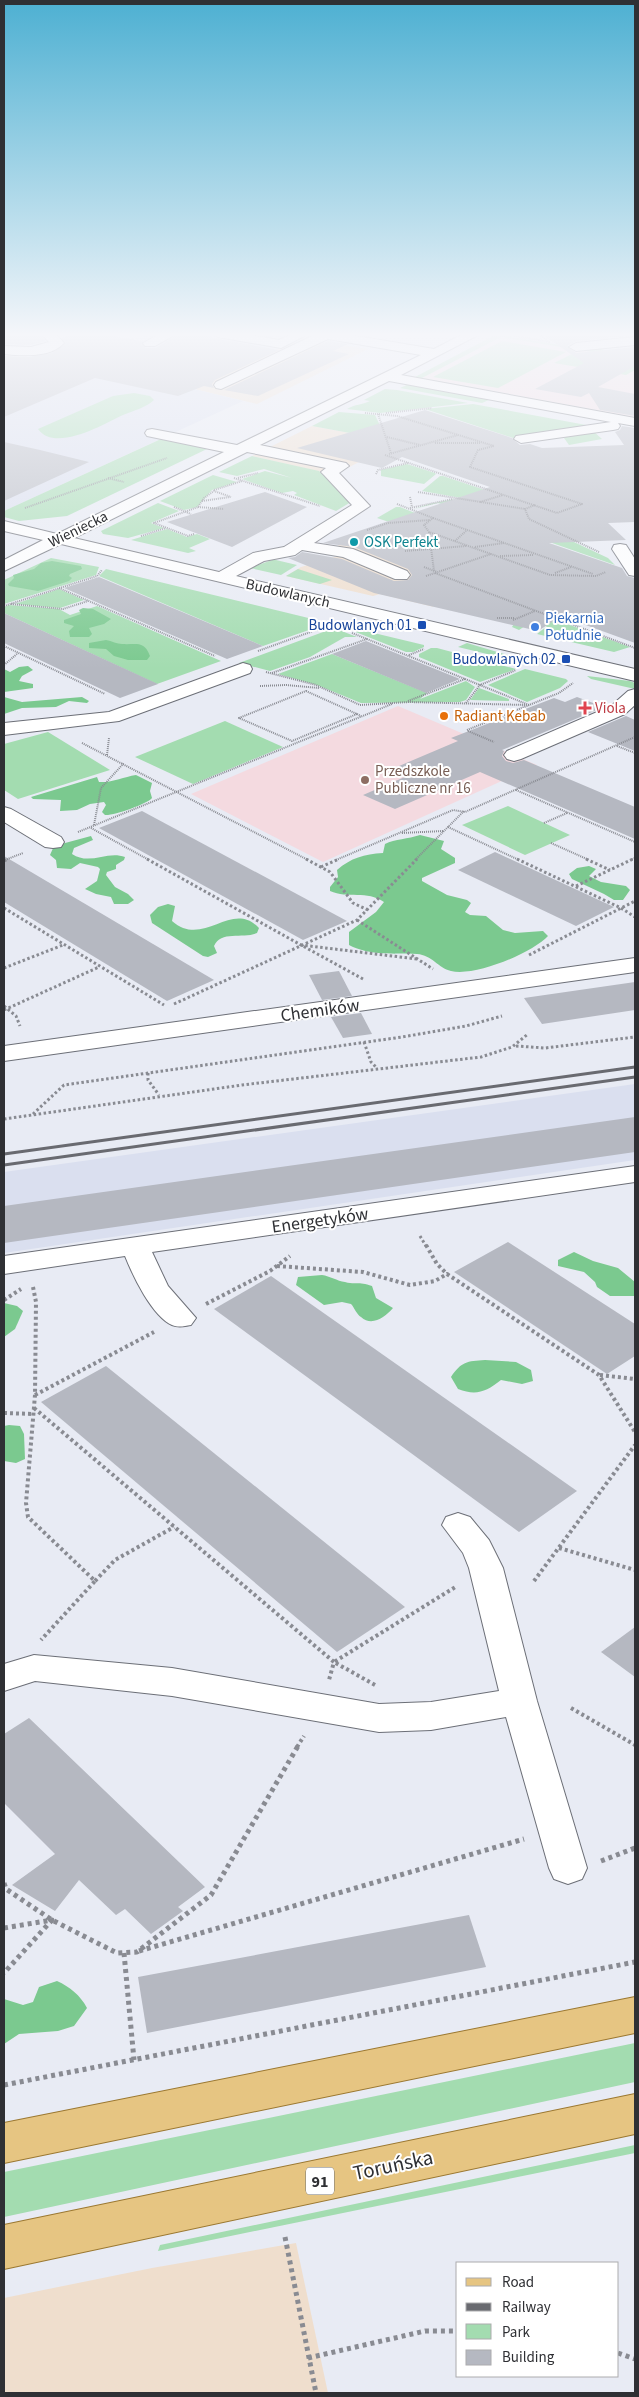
<svg xmlns="http://www.w3.org/2000/svg" width="639" height="2397" font-family="'Source Sans 3',sans-serif">
<style>
.commercial{fill:#efdecd}
.built{fill:#dadfef}
.education{fill:#f4dae0}
.green{fill:#a3dcb0}
.forest{fill:#7bc98f}
.building{fill:#b5b8c1}
.lines{fill:none;stroke-linecap:round;stroke-linejoin:round}
.minor-casing{stroke:#6c6f77;stroke-width:2}
.major-casing{stroke:#9b7831;stroke-width:2}
.path-far3{stroke:#898b92;stroke-width:2;stroke-dasharray:1 1;stroke-linecap:butt}
.path-far2{stroke:#898b92;stroke-width:3;stroke-dasharray:2.5 2.5;stroke-linecap:butt}
.path-far1{stroke:#898b92;stroke-width:4;stroke-dasharray:3 3;stroke-linecap:butt}
.path{stroke:#898b92;stroke-width:5;stroke-dasharray:4 4;stroke-linecap:butt}
.minor{fill:#fff;fill-rule:evenodd}
.major{fill:#e6c582;fill-rule:evenodd}
.rail{stroke:#696a70;stroke-width:3}
.culture-dot{fill:#0f9aa8;stroke:#fff;stroke-width:2}
.transit-dot{fill:#1a4fb4;stroke:#fff;stroke-width:2}
.shop-dot{fill:#3f7fe0;stroke:#fff;stroke-width:2}
.health-dot{fill:#e0444e;stroke:#fff;stroke-width:2}
.food-dot{fill:#e8710a;stroke:#fff;stroke-width:2}
.education-dot{fill:#8d6e63;stroke:#fff;stroke-width:2}
.labels{text-anchor:middle;stroke-width:4;stroke-linejoin:round;paint-order:stroke}
.far-street-label{font-size:15px;fill:#2f3034;stroke:#fff}
.far-culture-label{font-size:15px;fill:#0d838f;stroke:#fff;text-anchor:start}
.far-shop-label{font-size:15px;fill:#366cbe;stroke:#fff;text-anchor:start}
.far-transit-label{font-size:15px;fill:#164399;stroke:#fff;text-anchor:end}
.far-health-label{font-size:15px;fill:#be3a42;stroke:#fff;text-anchor:start}
.far-food-label{font-size:15px;fill:#c56008;stroke:#fff;text-anchor:start}
.far-education-label{font-size:15px;fill:#785e54;stroke:#fff;text-anchor:start}
.shield{fill:#fff;stroke:#6d6e71;stroke-width:1}
.shield-label{font-size:16px;font-weight:bold;fill:#2f3034}
.street-label{font-size:18px;fill:#2f3034;stroke:#fff}
.near-street-label{font-size:21px;fill:#2f3034;stroke:#fff}
</style>
<rect width="100%" height="100%" fill="#e8ebf4"/>
<g class="commercial">
<path d="M299,338L368,349L257,404L194,389Z"/>
<path d="M312,426L383,439L386,448L334,475L252,456Z"/>
<path d="M344,543L431,572L403,582L434,607L380,594L373,596L286,576L301,567L341,555L334,552L337,546Z"/>
<path d="M296,2243L328,2393H4V2298L152,2268Z"/>
</g>
<g class="built">
<path d="M151,333H271L299,338L194,389L243,401L4,511V373L38,380Z"/>
<path d="M635,1084V1160L4,1253V1172Z"/>
</g>
<g class="education">
<path d="M501,337L635,359V417L422,378Z"/>
<path d="M398,706L537,765L323,862L191,794Z"/>
</g>
<g class="green">
<path d="M498,335L566,346L598,347L608,353L635,358V359L501,337L422,378L504,393L415,377L493,336Z"/>
<path d="M502,341L566,352L498,388L433,377Z"/>
<path d="M574,353L635,364V370L626,375L554,363Z"/>
<path d="M409,384L491,399L482,403L400,388Z"/>
<path d="M385,389L397,390L468,403L380,413L347,409C355,404 362,405 370,401L364,400Z"/>
<path d="M134,393L150,396L154,400C147,407 133,411 123,415C104,424 55,453 38,429L113,396Z"/>
<path d="M473,404L597,427L516,439L425,409Z"/>
<path d="M339,412L375,415L385,436L377,438L312,426Z"/>
<path d="M593,431L602,439L569,445L564,438L567,436Z"/>
<path d="M161,439L207,449L67,516L19,521L4,517V511Z"/>
<path d="M252,456L319,471L351,502L336,511L294,495L297,493L293,491L282,493L242,479L265,471L292,478L264,469L237,476L219,472Z"/>
<path d="M407,464L435,473L436,474L424,484L381,476V470Z"/>
<path d="M213,475L237,482L212,490L197,507L184,510L160,501Z"/>
<path d="M440,476H443L497,494L478,501L422,491Z"/>
<path d="M455,499L525,519L608,558L615,565L438,503L414,509L429,504Z"/>
<path d="M158,503L179,511L151,523L164,528L128,538L103,534L101,531Z"/>
<path d="M396,507H400L428,518L389,522L377,518Z"/>
<path d="M167,529L187,537L197,534L210,539L189,548L196,551L188,553L131,540Z"/>
<path d="M51,558L99,567L96,575L4,604V580Z"/>
<path d="M272,560H276L297,565L281,575L250,568Z"/>
<path d="M106,569L329,623L263,646L99,576Z"/>
<path d="M298,569L332,580L320,584L286,576Z"/>
<path d="M59,589L84,600L60,608L15,604Z"/>
<path d="M9,605L59,609L70,615L97,606L221,661L157,684L4,613V607Z"/>
<path d="M537,613L630,647L614,652L537,634L547,626L531,622L519,630L512,627L517,619Z"/>
<path d="M334,628L357,637H345L310,657L270,671L239,663Z"/>
<path d="M353,628L424,645V647L413,652H406L353,631Z"/>
<path d="M467,643L524,660L530,662L524,663L458,647Z"/>
<path d="M431,648H437L516,669L480,682L419,657V654Z"/>
<path d="M332,654L427,693L420,699L466,681L475,687L466,700L460,702L361,703L317,685L278,674Z"/>
<path d="M525,669L566,679L568,681L560,688L527,702L488,685Z"/>
<path d="M587,676L630,681L635,683V689L591,679Z"/>
<path d="M479,688L509,699V701L470,700Z"/>
<path d="M225,721L283,747L193,784L135,757Z"/>
<path d="M48,732L110,770L18,799L4,790V744Z"/>
<path d="M508,806L570,835L525,855L462,825Z"/>
<path d="M635,2043V2082L4,2217V2172Z"/>
<path d="M635,2145V2153L158,2251L160,2245Z"/>
</g>
<g class="forest">
<path d="M52,561L81,566L82,569L70,574L69,576L72,578L69,581L38,591L9,586L8,584L14,578L13,575L34,569L41,563Z"/>
<path d="M83,608L93,609L111,619L104,624L89,628L92,634L89,637H70L69,631L74,626L64,623V620L81,614L79,610Z"/>
<path d="M106,640C112,641 117,644 122,644C136,645 144,640 150,656L147,660H128L114,656L106,649L89,648V643Z"/>
<path d="M28,666L33,670L22,676L19,681L33,684V688L4,692V669L10,672L19,667Z"/>
<path d="M4,697L22,702L82,697L89,701L87,703L69,701L56,707L22,708L4,714Z"/>
<path d="M136,775L152,783L150,791L152,798C147,804 113,816 105,815L102,812L106,805L104,802L90,804L77,810L60,811L61,800L33,799L31,797L97,777L99,782C112,783 123,777 136,775Z"/>
<path d="M420,835L444,841L441,849L455,858V863L422,878V881L447,895L467,900L471,903L465,912L470,915L486,916L503,930L515,933L543,931L548,936C532,953 475,977 451,971C438,968 432,955 417,954C395,953 370,956 349,945V932L376,912L384,902C367,890 348,899 330,891V887L338,877L337,870C351,858 364,854 383,853L385,844C395,839 408,839 420,835Z"/>
<path d="M91,836L93,840L74,848L72,854C90,866 107,850 125,857L124,860L116,865V869L107,872L106,875L115,887L128,894L134,900L128,904H114L111,897L96,894L85,889L97,881L100,869L98,867L80,863L71,869L57,868L56,860L50,855L54,846Z"/>
<path d="M589,866L596,869L589,876L601,882L626,886L630,890L623,900H614L604,894L572,879L569,874L577,868Z"/>
<path d="M168,904L175,906L172,921C204,949 231,899 259,928L257,933C243,939 221,930 214,946L217,953L208,957L203,956L152,923L150,915L158,907Z"/>
<path d="M574,1252L593,1261L618,1268L635,1282V1296H610L597,1287L595,1282L584,1272L558,1266V1260Z"/>
<path d="M322,1275C330,1276 337,1281 345,1282C355,1285 358,1281 372,1286L376,1298L393,1308C385,1317 372,1327 361,1317C357,1315 354,1307 351,1304L342,1302L324,1305L296,1285L298,1277Z"/>
<path d="M4,1303L17,1306L23,1311L15,1329L4,1337Z"/>
<path d="M485,1360L516,1362L531,1370L533,1381L522,1384L501,1380C486,1392 476,1396 458,1389L451,1377C461,1362 467,1361 485,1360Z"/>
<path d="M9,1425L20,1426L24,1434L25,1459L16,1463L4,1461V1426Z"/>
<path d="M57,1981C70,1987 80,1995 87,2008L74,2026L58,2031L19,2034L4,2044V1999L23,2005L33,2002L39,1987Z"/>
</g>
<g class="building">
<path d="M4,333H21L42,337L46,341L31,345L4,344Z"/>
<path d="M74,333H96L142,341L145,348H156L180,333H186L279,350L215,380L212,384L214,388L204,386L178,396L95,378L4,417V356L28,357L52,353L65,344L62,338Z"/>
<path d="M540,333H635V335L576,341L567,346L576,353L635,347V366L598,387L635,394V416L600,410L589,393L581,397L535,389L584,363Z"/>
<path d="M328,341L348,344L333,351L349,354L258,396L224,390Z"/>
<path d="M425,410L512,438L520,445L530,444L542,448L624,445L615,432L620,430L622,426L635,428V522L608,523L626,540L549,543L622,568L627,576L635,578V643L561,616L538,631L374,593L288,558L295,557L302,552L342,559L394,581L408,580L412,575L408,569L354,547L323,543L490,487L402,457L382,468L297,448Z"/>
<path d="M4,442L40,450L89,462L4,501Z"/>
<path d="M265,492L307,507L232,547L167,522Z"/>
<path d="M99,577L263,646L227,659L64,588Z"/>
<path d="M4,613L158,684L120,698L4,643Z"/>
<path d="M366,641L460,679L426,693L332,654Z"/>
<path d="M577,697L604,707L502,750L504,751L502,756L506,761L513,763L524,760L635,807V839L480,772L395,809L363,795L407,776L392,769L458,741L451,738L554,698L565,702Z"/>
<path d="M626,716L635,720V751L588,732Z"/>
<path d="M142,811L347,921L303,940L99,828Z"/>
<path d="M495,852L614,907L576,926L458,870Z"/>
<path d="M4,856L214,980L167,1001L4,902Z"/>
<path d="M339,971L352,996L322,1000L309,975Z"/>
<path d="M635,982V1010L542,1024L524,998Z"/>
<path d="M361,1013L372,1034L343,1038L331,1017Z"/>
<path d="M635,1117V1152L4,1243V1206Z"/>
<path d="M508,1242L635,1324V1356L607,1374L454,1272Z"/>
<path d="M271,1276L577,1491L519,1532L214,1309Z"/>
<path d="M106,1366L405,1607L337,1652L41,1402Z"/>
<path d="M635,1627V1677L601,1652Z"/>
<path d="M29,1718L205,1887L178,1907L183,1911L151,1934L125,1909L116,1915L79,1880L55,1911L12,1885L55,1854L4,1803V1734Z"/>
<path d="M469,1915L486,1967L147,2033L138,1977Z"/>
</g>
<g class="lines">
<g class="minor-casing">
<g id="minor">
<path d="M41,333H55L64,343C51,358 22,356 4,354V346L31,347L49,342Z"/>
<path d="M161,333H178L155,346H145L143,343Z"/>
<path d="M212,333H241L279,340L293,333H339L434,349L465,333H482L401,375L635,418V426L618,423L620,426L618,429L613,430L521,443L514,439L516,436L611,422L389,381L260,445L346,463L349,466L339,473L370,506L314,543L353,549L407,571L410,575L407,579H395L343,557L302,550L295,555L264,561L236,576L635,669V681L61,544L4,571V560L43,540L4,531V521L57,534L224,452L147,436L145,433L147,430L152,429L237,445L421,355L328,339L221,389L216,388L214,385L216,382L312,336L308,334L281,348L218,337ZM247,452L326,468L321,472L324,475L352,505L284,547L253,553L219,572L74,538Z"/>
<path d="M635,337V345L576,351L569,347L576,343Z"/>
<path d="M620,544L626,545L635,559V576L629,575L612,549L614,545Z"/>
<path d="M243,663L250,665L252,669L250,673L119,721L4,735V723L109,712Z"/>
<path d="M635,689V705L625,714L521,759L514,761L507,759L504,755L507,751L611,706L628,691Z"/>
<path d="M4,807L11,809L61,837L64,842L61,847L53,848L45,847L4,822Z"/>
<path d="M635,958V972L4,1061V1046Z"/>
<path d="M635,1166V1182L152,1252L168,1286L196,1318L191,1325C184,1326 179,1328 172,1325C152,1316 133,1276 125,1256L4,1274V1256Z"/>
<path d="M458,1513L470,1517L489,1540L503,1568L537,1701L587,1868L582,1879L568,1884L554,1879L549,1868L506,1717L431,1730L379,1732L172,1696L35,1681L4,1691V1664L34,1655L172,1668L379,1704L431,1702L499,1691L469,1568L463,1553L442,1525L446,1517Z"/>
</g>
</g>
<g class="major-casing">
<g id="major">
<path d="M635,1997V2033L4,2163V2123Z"/>
<path d="M635,2094V2134L4,2269V2225Z"/>
</g>
</g>
<g class="path-far3">
<path d="M505,334L549,342L538,333"/>
<path d="M365,413L397,416L494,446"/>
<path d="M386,413L432,408"/>
<path d="M380,414H378L391,453"/>
<path d="M387,437L420,445"/>
<path d="M435,443H481"/>
<path d="M389,454L458,435"/>
<path d="M385,455L557,513L582,504L470,467L478,450L494,446"/>
<path d="M376,474L378,470L408,463"/>
<path d="M108,478L124,482"/>
<path d="M234,478L320,506"/>
<path d="M238,478L258,473"/>
<path d="M214,490L242,481"/>
<path d="M418,492L525,509"/>
<path d="M410,497L412,507"/>
<path d="M202,501L230,497"/>
<path d="M480,502L503,495"/>
<path d="M397,504L433,518L424,525L429,532L550,575L596,576L606,572"/>
<path d="M535,505L525,509L529,519L599,552"/>
<path d="M174,507L191,514"/>
<path d="M198,507L224,509"/>
<path d="M25,508L167,458"/>
<path d="M410,508L453,499"/>
<path d="M433,518L593,574"/>
<path d="M367,530L388,523L430,520"/>
<path d="M429,532L434,571"/>
<path d="M194,534L188,536L154,523L198,507L204,498L214,491L231,497"/>
<path d="M141,536L166,528"/>
<path d="M455,541L467,530"/>
<path d="M475,547L504,543"/>
<path d="M405,551L466,546"/>
<path d="M500,556L533,555"/>
<path d="M424,567L437,572"/>
<path d="M435,573L635,648"/>
<path d="M555,573L571,567"/>
<path d="M426,576L491,554"/>
<path d="M59,588L215,656"/>
<path d="M11,604L63,609L88,601"/>
<path d="M4,606L97,576L102,570"/>
<path d="M497,618H514"/>
<path d="M513,620L535,611"/>
<path d="M352,633L529,705"/>
<path d="M4,646L105,694"/>
<path d="M258,651L327,626"/>
<path d="M409,655L424,649"/>
<path d="M4,665L18,653"/>
<path d="M266,672L316,685L360,705L409,702L526,705"/>
<path d="M272,673L367,639"/>
<path d="M260,686L286,685L319,688"/>
<path d="M306,691L357,714L292,741L239,718Z"/>
<path d="M408,701L465,679"/>
<path d="M466,703L480,685L516,670"/>
<path d="M357,714L361,716"/>
<path d="M467,730L559,693L573,683"/>
<path d="M468,731L494,742"/>
<path d="M82,743L308,860"/>
<path d="M617,746L635,753"/>
<path d="M107,755L109,738"/>
<path d="M516,790L635,842"/>
<path d="M544,823L567,813"/>
<path d="M94,825L101,788L124,763"/>
<path d="M448,827L519,860"/>
<path d="M91,828L149,860"/>
<path d="M78,832L392,704"/>
<path d="M402,833L443,831"/>
<path d="M551,843L589,860"/>
<path d="M5,860L23,853"/>
<path d="M336,860L453,810L465,812L635,737"/>
<path d="M415,860L464,811"/>
<path d="M630,860L635,858"/>
</g>
<g class="path-far2">
<path d="M147,859L301,945"/>
<path d="M306,859L330,872L353,903L368,910"/>
<path d="M517,859L621,908L635,917"/>
<path d="M586,859L610,870"/>
<path d="M4,861L8,859"/>
<path d="M321,867L339,859"/>
<path d="M576,886L633,859"/>
<path d="M4,908L164,1005"/>
<path d="M357,920L433,969"/>
<path d="M529,955L635,901"/>
<path d="M4,968L63,945"/>
<path d="M363,979L301,945L417,959"/>
<path d="M174,1004L357,920L417,859"/>
<path d="M4,1006L16,1016L20,1026"/>
<path d="M4,1010L99,967"/>
<path d="M364,1042L371,1062L377,1068"/>
<path d="M516,1046L545,1048L635,1037"/>
<path d="M148,1073V1080L159,1095"/>
<path d="M33,1114L64,1085L402,1037L466,1026L502,1016"/>
<path d="M4,1119L242,1085L481,1057L512,1047L528,1034"/>
<path d="M420,1236L426,1246"/>
</g>
<g class="path-far1">
<path d="M426,1245L437,1264L447,1274"/>
<path d="M277,1266L363,1272L410,1285L435,1281L447,1274L599,1375L635,1432"/>
<path d="M33,1287L36,1302L35,1395L26,1503L28,1517L95,1581L41,1640"/>
<path d="M4,1300L21,1289"/>
<path d="M206,1304L270,1271L290,1256"/>
<path d="M600,1375L635,1379"/>
<path d="M35,1395L154,1332"/>
<path d="M34,1408L334,1662L329,1680"/>
<path d="M4,1413L34,1414"/>
<path d="M559,1548L635,1570"/>
<path d="M95,1581L115,1560L174,1527"/>
<path d="M534,1581L635,1445"/>
<path d="M375,1685L334,1662L457,1586"/>
<path d="M571,1708L635,1745"/>
<path d="M297,1747L304,1736"/>
</g>
<g class="path">
<path d="M601,1861L635,1848"/>
<path d="M4,1883L6,1889L52,1920L117,1953L137,1952L211,1895L298,1746"/>
<path d="M4,1928L52,1920L4,1973"/>
<path d="M139,1951L524,1839"/>
<path d="M124,1953L134,2060"/>
<path d="M4,2085L635,1962"/>
<path d="M285,2237L316,2393"/>
<path d="M618,2353L635,2359"/>
<path d="M308,2358L425,2331H458"/>
</g>
<use href="#minor" class="minor"/>
<use href="#major" class="major"/>
<g class="rail">
<path d="M4,1154L635,1067"/>
<path d="M4,1165L635,1077"/>
</g>
</g>
<linearGradient id="sky" x2="0" y2="1"><stop stop-color="#4db0d2"/><stop offset="0.5" stop-color="#f5f6fa"/><stop offset="1" stop-color="#f5f6fa" stop-opacity="0"/></linearGradient>
<rect width="639" height="669" fill="url(#sky)"/>
<circle class="culture-dot" cx="354" cy="542" r="5"/>
<g class="transit-dot">
<rect x="417" y="620" width="10" height="10" rx="2.5"/>
<rect x="561" y="654" width="10" height="10" rx="2.5"/>
</g>
<circle class="shop-dot" cx="535" cy="627" r="5"/>
<path class="health-dot" d="M582.5 700.5h5v5h5v5h-5v5h-5v-5h-5v-5h5z"/>
<circle class="food-dot" cx="444" cy="716" r="5"/>
<circle class="education-dot" cx="365" cy="780" r="5"/>
<g class="labels">
<g class="far-street-label">
<text transform="translate(78 529) rotate(-26)" y="5">Wieniecka</text>
<text transform="translate(288 593) rotate(13)" y="5">Budowlanych</text>
</g>
<g class="far-culture-label">
<text x="364" y="547">OSK Perfekt</text>
</g>
<g class="far-shop-label">
<text x="545" y="623">Piekarnia<tspan x="545" dy="17">Południe</tspan></text>
</g>
<g class="far-transit-label">
<text x="412" y="630">Budowlanych 01</text>
<text x="556" y="664">Budowlanych 02</text>
</g>
<g class="far-health-label">
<text x="595" y="713">Viola</text>
</g>
<g class="far-food-label">
<text x="454" y="721">Radiant Kebab</text>
</g>
<g class="far-education-label">
<text x="375" y="776">Przedszkole<tspan x="375" dy="17">Publiczne nr 16</tspan></text>
</g>
<rect class="shield" x="306" y="2167.5" width="28" height="27" rx="4"/>
<g class="shield-label">
<text x="320" y="2187">91</text>
</g>
<g class="street-label">
<text transform="translate(320 1010) rotate(-8)" y="6">Chemików</text>
<text transform="translate(320 1220) rotate(-8)" y="6">Energetyków</text>
</g>
<g class="near-street-label">
<text transform="translate(393 2165) rotate(-12)" y="7">Toruńska</text>
</g>
</g>
<rect width="639" height="2397" fill="none" stroke="#2f3034" stroke-width="10"/>
<rect x="456" y="2262" width="162" height="115" fill="#ffffff" stroke="#acacae"/>
<rect x="466" y="2278" width="25" height="8" fill="#e6c582" stroke="#acacae"/>
<text x="502" y="2287" font-size="15" fill="#2f3034">Road</text>
<rect x="466" y="2303" width="25" height="8" fill="#696a70" stroke="#acacae"/>
<text x="502" y="2312" font-size="15" fill="#2f3034">Railway</text>
<rect x="466" y="2324" width="25" height="15" fill="#a3dcb0" stroke="#acacae"/>
<text x="502" y="2337" font-size="15" fill="#2f3034">Park</text>
<rect x="466" y="2350" width="25" height="15" fill="#b5b8c1" stroke="#acacae"/>
<text x="502" y="2362" font-size="15" fill="#2f3034">Building</text>
</svg>
